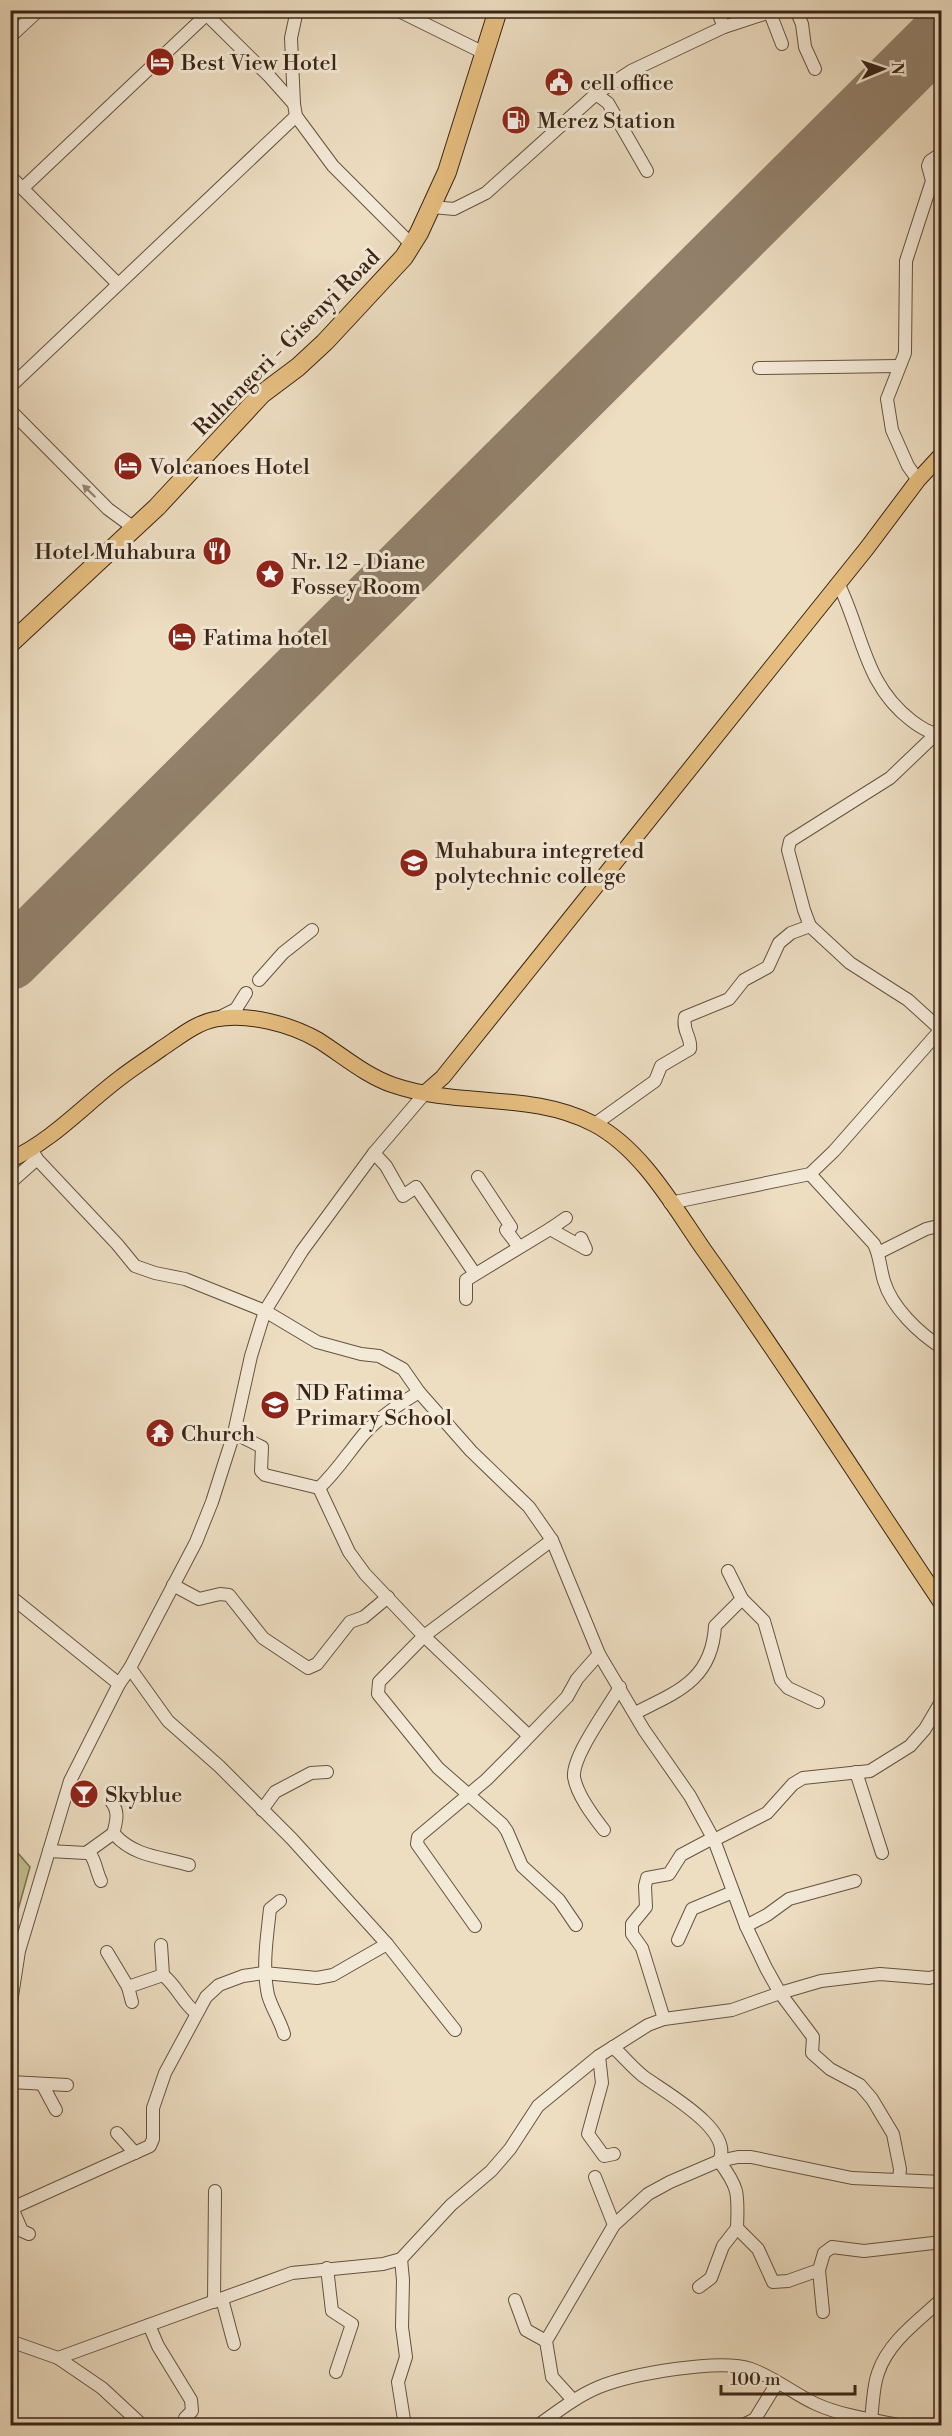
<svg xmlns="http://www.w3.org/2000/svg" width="952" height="2436" font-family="'Libre Bodoni',serif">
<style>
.green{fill:#c0bf8d;stroke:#7c7252;stroke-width:1.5}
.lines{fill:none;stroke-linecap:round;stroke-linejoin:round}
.runway{stroke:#93816c;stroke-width:60}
.minor-casing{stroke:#665341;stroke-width:14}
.major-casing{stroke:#392516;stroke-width:17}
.highway-casing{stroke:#392516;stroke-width:20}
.minor{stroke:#f3e9d7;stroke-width:12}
.major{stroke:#e6be80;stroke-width:15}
.highway{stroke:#e6be80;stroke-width:18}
.oneway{fill:#968776}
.labels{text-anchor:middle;stroke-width:6;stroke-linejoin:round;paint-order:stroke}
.poi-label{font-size:22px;fill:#392516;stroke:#f3e9d7;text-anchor:start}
.street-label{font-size:22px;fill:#392516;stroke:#f3e9d7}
</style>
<rect width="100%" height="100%" fill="#edddc1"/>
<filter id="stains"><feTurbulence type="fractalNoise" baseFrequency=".00333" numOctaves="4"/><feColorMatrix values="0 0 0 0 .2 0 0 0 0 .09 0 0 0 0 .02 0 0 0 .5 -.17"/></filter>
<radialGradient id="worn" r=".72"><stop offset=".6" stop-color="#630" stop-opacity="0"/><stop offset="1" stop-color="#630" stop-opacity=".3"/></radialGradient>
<path class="green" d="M11,1845L30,1867L11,1935Z"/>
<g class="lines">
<path class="runway" d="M10,960L942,33"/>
<g class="minor-casing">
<g id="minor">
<path d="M202,10L270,77L294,104L296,116L333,166L412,245"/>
<path d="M397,10L484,53"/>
<path d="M717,10L724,27"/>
<path d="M796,10L802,24L805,47L815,69"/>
<path d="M770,13L782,44"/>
<path d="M10,37L39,10"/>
<path d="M294,104L291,38L297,10"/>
<path d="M647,171L608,103L596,94L631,71L724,27L776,10"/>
<path d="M10,176L118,284"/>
<path d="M23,188L206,15"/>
<path d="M433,207L454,209L486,193L596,94"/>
<path d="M759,368L898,366"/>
<path d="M10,387L296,116"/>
<path d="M10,410L108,509L134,528"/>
<path d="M918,480L908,466L892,430L887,399L905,353L906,261L932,181L928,166L930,161L942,153"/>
<path d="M838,583C863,633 864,685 912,721C920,727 932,735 942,734"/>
<path d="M259,980L283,953L312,930"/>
<path d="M220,1017L236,1009L246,993"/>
<path d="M940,1029L908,1000L850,963L810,926L804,910L788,850L790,841L890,778L936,734L942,743"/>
<path d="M595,1124L655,1081L661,1066L690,1049C692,1037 682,1032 685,1017L729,999L744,980L768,967L779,943L791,933L810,926"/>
<path d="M32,1150L37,1159L117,1244L135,1266L155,1273L185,1279L265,1311L317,1342L361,1354L379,1356L403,1369L419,1392L471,1451L529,1507L552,1540L599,1654L644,1730L690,1796L714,1840L746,1926L766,1968L780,1993L813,2037L812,2053L830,2069L860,2085L872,2099L893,2134L900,2169L899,2180"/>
<path d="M374,1153L386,1166L403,1196L416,1187L475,1274"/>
<path d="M810,1174L874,1244C880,1256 880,1268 884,1281C892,1308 919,1333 942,1348"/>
<path d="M478,1177L511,1227L506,1230L519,1247"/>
<path d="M10,1183L37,1159"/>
<path d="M670,1203L810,1174L834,1151L942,1028"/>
<path d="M566,1218L550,1229L586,1249L581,1238"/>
<path d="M878,1253L926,1229L942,1225"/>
<path d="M466,1299V1280L550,1229"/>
<path d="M234,1433L262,1447L261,1471L265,1475L319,1488C337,1471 348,1453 364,1434C379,1417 400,1404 419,1392"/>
<path d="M319,1488L349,1552L365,1574L424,1636L528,1735"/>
<path d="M552,1540L424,1636L379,1682L378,1694L438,1768L502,1824L507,1831L522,1866L559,1900L576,1925"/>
<path d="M728,1571L742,1599L764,1621L781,1680L788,1688L818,1702"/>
<path d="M173,1585L199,1599L220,1594L229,1595L263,1638L308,1668L317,1664L350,1622L364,1617L388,1597"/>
<path d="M10,1596L119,1684"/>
<path d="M130,1668L168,1721L219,1766L292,1839L387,1944L455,2030"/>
<path d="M635,1713C677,1692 712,1680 715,1626L742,1599"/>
<path d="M856,1772L882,1853"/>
<path d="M111,1801C120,1813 116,1821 113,1835"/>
<path d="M262,1810L275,1792L311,1773L327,1772"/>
<path d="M604,1830C593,1816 577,1795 574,1777C572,1756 608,1708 620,1687"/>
<path d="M714,1840L767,1813L793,1784L803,1778L870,1771L910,1746L925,1729L942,1700"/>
<path d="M49,1851L86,1853L111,1835H115C135,1857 163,1857 189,1865"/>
<path d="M89,1852C96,1861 96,1871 101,1881"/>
<path d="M280,1901L270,1909C267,1937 262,1967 268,1995C272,2009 280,2020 284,2034"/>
<path d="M475,1926L417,1844L418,1837L486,1780L515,1751L567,1697L577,1679L599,1654"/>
<path d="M746,1926L767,1915L789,1899L855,1881"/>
<path d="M678,1940L692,1909L733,1892"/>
<path d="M107,1952L128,1987L132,2002"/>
<path d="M163,1975C177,1986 182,2002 196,2013"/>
<path d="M128,1987L163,1975L161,1945"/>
<path d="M10,2009L19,1951L70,1781L119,1684L130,1668L196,1542L212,1502L234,1433L251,1356L265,1311L302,1251L374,1153L426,1092"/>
<path d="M664,2019L642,1948L632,1934V1924L646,1907L645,1886L647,1878L669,1874L681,1855L713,1838"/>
<path d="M613,2047C623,2056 632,2067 643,2076C664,2092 735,2130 719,2161C740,2189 738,2194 737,2228L758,2249L773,2282L788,2281L819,2270L824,2253L832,2247L864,2251L942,2242"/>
<path d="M599,2056L602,2083L588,2134L604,2156L614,2154"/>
<path d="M10,2082L67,2085"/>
<path d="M42,2084L56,2110"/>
<path d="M117,2133L135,2153"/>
<path d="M595,2177L614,2225"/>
<path d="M12,2208L22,2231L29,2234"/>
<path d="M10,2209L150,2146L153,2139V2108L165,2073L206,1997L219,1985L243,1976L264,1973L317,1978L333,1975L387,1944"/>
<path d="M401,2259L403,2280L402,2327L406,2357L398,2382L405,2426"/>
<path d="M327,2268L332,2311L352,2324L336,2372"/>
<path d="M819,2270L823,2312"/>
<path d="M699,2287L711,2278L723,2246L737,2228"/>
<path d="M222,2299L234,2344"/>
<path d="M515,2300L526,2330L546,2341"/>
<path d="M214,2302L215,2191"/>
<path d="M149,2325L158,2346L191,2400L192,2411L185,2418"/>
<path d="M10,2341L58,2358L292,2273L383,2264L401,2259L451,2205L491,2171L510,2149L538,2106L599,2056L648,2025L664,2019L732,2010L780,1993L821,1981L880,1974L929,1978L942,1975"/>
<path d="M58,2358L102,2388L143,2426"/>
<path d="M573,2400L552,2377L546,2341L614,2225L648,2194L670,2182L719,2161L738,2157H751L852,2178L942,2182"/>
<path d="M871,2419C873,2405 873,2386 878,2373C888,2342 919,2320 942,2299"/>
<path d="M537,2426C557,2412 577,2396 599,2387C631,2374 720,2358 751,2369C774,2377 794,2394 816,2404C842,2416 875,2420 904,2426"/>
<path d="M741,2426L755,2419L777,2383"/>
</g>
</g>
<g class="major-casing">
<g id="major">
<path d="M426,1092L443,1077L867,548L918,480L942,454"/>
<path d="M10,1160C52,1141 84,1105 120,1078C133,1068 147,1059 161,1049C178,1038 195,1023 216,1019C248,1013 290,1024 318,1040C342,1055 366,1076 393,1085C459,1108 531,1091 594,1124C642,1149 674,1207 704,1250C787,1366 863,1486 942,1604"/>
</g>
</g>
<g class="highway-casing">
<path id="highway" d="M10,644L157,507L262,394L298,367L325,342L404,257L419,233L447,172L498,10"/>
</g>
<use href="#minor" class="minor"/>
<use href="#major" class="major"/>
<use href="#highway" class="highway"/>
</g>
<defs><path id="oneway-solid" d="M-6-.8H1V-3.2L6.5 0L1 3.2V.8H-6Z" transform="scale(1.5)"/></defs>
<use class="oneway" href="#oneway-solid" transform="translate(89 491) rotate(-136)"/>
<defs>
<g id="hotel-disc" transform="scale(1.5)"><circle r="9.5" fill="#8f2418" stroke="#f3e9d7"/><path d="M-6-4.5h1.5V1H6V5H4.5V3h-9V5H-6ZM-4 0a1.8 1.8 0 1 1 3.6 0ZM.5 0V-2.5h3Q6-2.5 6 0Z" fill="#fff"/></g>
<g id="civic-disc" transform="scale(1.5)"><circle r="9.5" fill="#8f2418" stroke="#f3e9d7"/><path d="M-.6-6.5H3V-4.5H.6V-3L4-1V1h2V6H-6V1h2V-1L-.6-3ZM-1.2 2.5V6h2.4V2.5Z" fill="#fff"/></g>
<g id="fuel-disc" transform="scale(1.5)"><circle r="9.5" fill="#8f2418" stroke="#f3e9d7"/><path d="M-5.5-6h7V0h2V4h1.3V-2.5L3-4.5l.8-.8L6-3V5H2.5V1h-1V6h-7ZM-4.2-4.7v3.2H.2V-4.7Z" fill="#fff"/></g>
<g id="restaurant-disc" transform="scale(1.5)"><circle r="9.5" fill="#8f2418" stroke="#f3e9d7"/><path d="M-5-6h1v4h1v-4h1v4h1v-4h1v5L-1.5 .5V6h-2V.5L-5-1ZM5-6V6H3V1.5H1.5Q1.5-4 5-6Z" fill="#fff"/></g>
<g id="sight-disc" transform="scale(1.5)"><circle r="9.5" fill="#8f2418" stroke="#f3e9d7"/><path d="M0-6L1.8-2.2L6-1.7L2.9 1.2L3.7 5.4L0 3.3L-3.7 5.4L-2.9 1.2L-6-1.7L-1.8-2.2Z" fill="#fff"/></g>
<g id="school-disc" transform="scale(1.5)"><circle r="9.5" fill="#8f2418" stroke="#f3e9d7"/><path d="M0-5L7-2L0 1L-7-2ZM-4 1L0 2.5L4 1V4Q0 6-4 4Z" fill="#fff"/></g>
<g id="temple-disc" transform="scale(1.5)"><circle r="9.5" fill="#8f2418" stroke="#f3e9d7"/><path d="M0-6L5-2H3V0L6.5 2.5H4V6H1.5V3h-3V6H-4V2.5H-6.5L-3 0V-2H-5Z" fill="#fff"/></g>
<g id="bar-disc" transform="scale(1.5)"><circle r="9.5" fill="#8f2418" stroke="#f3e9d7"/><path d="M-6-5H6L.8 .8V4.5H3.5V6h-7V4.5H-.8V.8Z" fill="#fff"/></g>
</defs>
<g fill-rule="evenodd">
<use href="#hotel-disc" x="160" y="62"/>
<use href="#civic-disc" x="559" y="82"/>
<use href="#fuel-disc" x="516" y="120"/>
<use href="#hotel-disc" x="128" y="466"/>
<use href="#restaurant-disc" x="217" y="551"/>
<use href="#sight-disc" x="270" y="574"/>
<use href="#hotel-disc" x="182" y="637"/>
<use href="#school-disc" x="414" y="863"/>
<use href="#school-disc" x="275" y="1405"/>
<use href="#temple-disc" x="160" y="1433"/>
<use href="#bar-disc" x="84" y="1794"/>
</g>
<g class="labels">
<g class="poi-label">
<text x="181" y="70">Best View Hotel</text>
<text x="580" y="90">cell office</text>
<text x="537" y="128">Merez Station</text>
<text x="149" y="474">Volcanoes Hotel</text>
<text x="196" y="559" text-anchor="end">Hotel Muhabura</text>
<text x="291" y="569">Nr. 12 - Diane<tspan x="291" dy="25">Fossey Room</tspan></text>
<text x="203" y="645">Fatima hotel</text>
<text x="435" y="858">Muhabura integreted<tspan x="435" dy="25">polytechnic college</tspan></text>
<text x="296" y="1400">ND Fatima<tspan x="296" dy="25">Primary School</tspan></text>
<text x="181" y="1441">Church</text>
<text x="105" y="1802">Skyblue</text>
</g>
<g class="street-label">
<text transform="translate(286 342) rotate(-45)" y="8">Ruhengeri - Gisenyi Road</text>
</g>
</g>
<rect width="952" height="2436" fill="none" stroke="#edddc1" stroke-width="36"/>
<rect x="12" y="12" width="928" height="2412" fill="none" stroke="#392516" stroke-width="3"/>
<rect x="18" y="18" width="916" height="2400" fill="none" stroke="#392516" stroke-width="1.5"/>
<g transform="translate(883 69) rotate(88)" stroke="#f3e9d7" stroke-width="4.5" paint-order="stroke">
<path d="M0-4.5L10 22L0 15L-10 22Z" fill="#392516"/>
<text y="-9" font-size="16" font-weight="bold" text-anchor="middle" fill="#392516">N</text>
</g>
<path d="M721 2385v9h134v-9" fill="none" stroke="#392516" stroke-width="3"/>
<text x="730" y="2385" font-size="18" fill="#392516" stroke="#f3e9d7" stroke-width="4.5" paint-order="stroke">100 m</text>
<rect width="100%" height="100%" filter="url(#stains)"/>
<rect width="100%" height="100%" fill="url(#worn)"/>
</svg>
